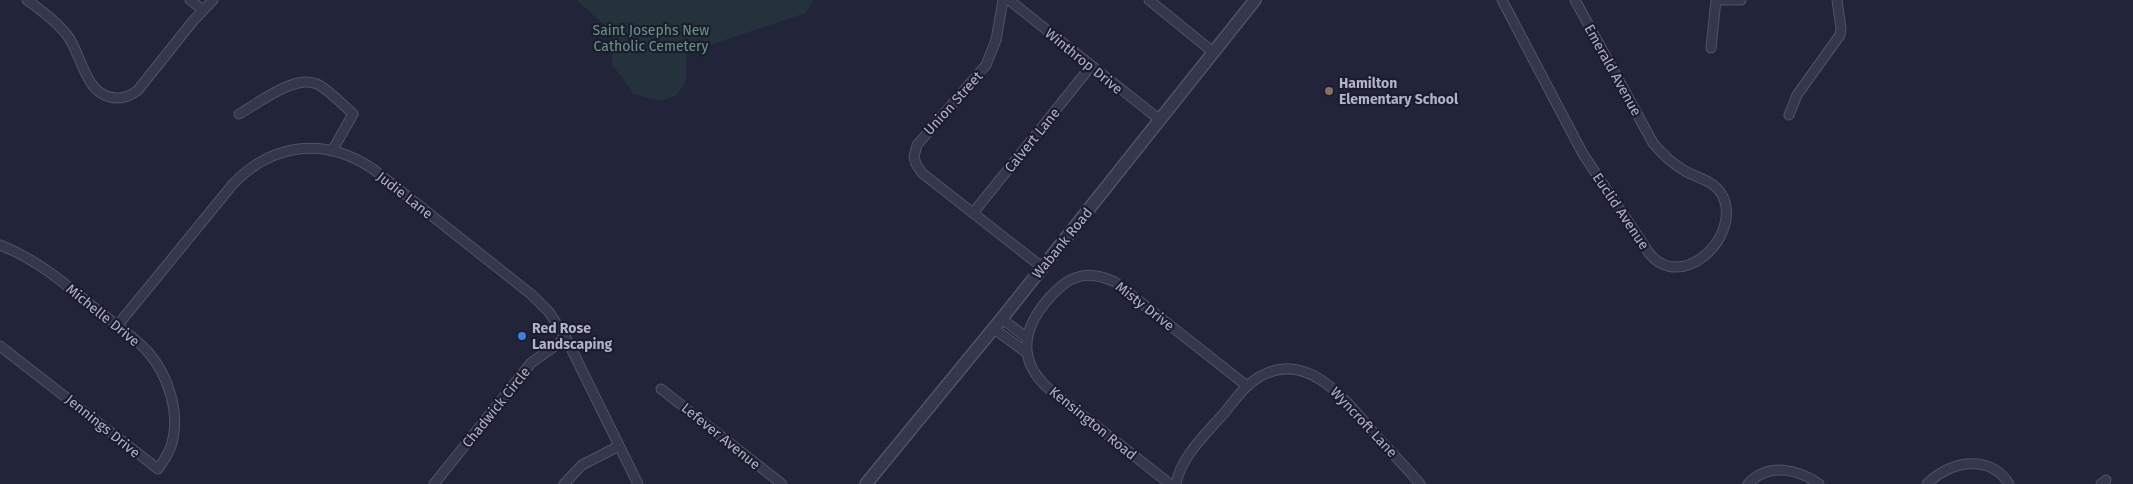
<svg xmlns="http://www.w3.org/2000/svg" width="2133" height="484" font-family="'Fira Sans',sans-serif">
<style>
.green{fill:#24323b}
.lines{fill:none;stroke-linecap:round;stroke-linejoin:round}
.minor-casing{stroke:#505265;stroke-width:11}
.tertiary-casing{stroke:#505265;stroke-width:14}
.minor{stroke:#35384b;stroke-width:9}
.tertiary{stroke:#35384b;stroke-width:11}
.education-dot{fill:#8d6e63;stroke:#1b1d2f;stroke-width:2}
.shop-dot{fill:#3f7fe0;stroke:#1b1d2f;stroke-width:2}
.labels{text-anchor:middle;stroke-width:4.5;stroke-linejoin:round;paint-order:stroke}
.park-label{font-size:14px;fill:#679881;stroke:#1b1d2f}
.street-label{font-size:14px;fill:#b0b2c7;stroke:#1b1d2f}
.poi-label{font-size:14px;font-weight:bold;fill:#b0b2c7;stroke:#1b1d2f;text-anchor:start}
</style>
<rect width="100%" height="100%" fill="#22253a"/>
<path class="green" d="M577,0H813L806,13L686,53V80L677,95L660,101L634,94L612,64L613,33Z"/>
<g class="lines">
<g class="minor-casing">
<g id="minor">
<path d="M27,0C41,10 56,21 67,35C82,54 85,98 117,98C126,98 132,95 138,90L193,21L213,0"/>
<path d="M190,0L203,10"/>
<path d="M1003,0L996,40L986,65L917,145L914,157L916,164L922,173L1043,268"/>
<path d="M1009,0L1160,120"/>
<path d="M1149,0L1213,52"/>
<path d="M1502,0L1583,154L1649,253C1681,293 1739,239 1724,199C1717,181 1699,179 1685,171C1673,164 1662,154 1653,143L1575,0"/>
<path d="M1718,0H1741"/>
<path d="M1711,48L1716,0"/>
<path d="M239,114C259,103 295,74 317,84C328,89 344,106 353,114L332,151"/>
<path d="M1789,115L1797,95L1840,35L1841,28L1837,0"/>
<path d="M973,213L1091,66"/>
<path d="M0,245C36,259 63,282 92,306C111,321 133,335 148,352C169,376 181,415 171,446C168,455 163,462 158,469L0,346"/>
<path d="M1001,318L1027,338"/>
<path d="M117,326L233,184C273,142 326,137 373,169L532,295L549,312L566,338L638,484"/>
<path d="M993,328L1027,353"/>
<path d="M661,389L782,484"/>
<path d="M434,484L531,363L566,338"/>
<path d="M564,484L582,465L619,446"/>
<path d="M1170,484L1048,388C1016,359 1023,327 1050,297C1058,289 1066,280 1078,277C1090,273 1104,277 1115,282L1247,386"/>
<path d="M1176,484C1181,456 1207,433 1225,412C1235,400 1244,386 1259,377C1310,347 1350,406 1379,439C1393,454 1407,468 1420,484"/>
<path d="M1748,484C1768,462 1798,469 1819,484"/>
<path d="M1927,484C1949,461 1990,453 2009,484"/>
<path d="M2101,484L2106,480"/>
</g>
</g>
<g class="tertiary-casing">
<path id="tertiary" d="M866,484L1007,312L1255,0"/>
</g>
<use href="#minor" class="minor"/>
<use href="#tertiary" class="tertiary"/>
</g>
<circle class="education-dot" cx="1329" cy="91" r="5"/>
<circle class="shop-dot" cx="522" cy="336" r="5"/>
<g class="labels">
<g class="park-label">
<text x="651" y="35">Saint Josephs New<tspan x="651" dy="16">Catholic Cemetery</tspan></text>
</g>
<g class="street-label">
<text transform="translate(1084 61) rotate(39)" y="5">Winthrop Drive</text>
<text transform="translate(1613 70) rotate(61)" y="5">Emerald Avenue</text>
<text transform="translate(953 103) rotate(-48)" y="5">Union Street</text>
<text transform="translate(1032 140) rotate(-51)" y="5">Calvert Lane</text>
<text transform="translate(405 195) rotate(38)" y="5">Judie Lane</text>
<text transform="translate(1621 211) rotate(56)" y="5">Euclid Avenue</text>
<text transform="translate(1062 243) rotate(-51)" y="5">Wabank Road</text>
<text transform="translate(1145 306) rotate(38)" y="5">Misty Drive</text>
<text transform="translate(103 315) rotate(39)" y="5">Michelle Drive</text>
<text transform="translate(496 407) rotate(-51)" y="5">Chadwick Circle</text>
<text transform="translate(1364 422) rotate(47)" y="5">Wyncroft Lane</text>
<text transform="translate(1093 423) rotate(39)" y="5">Kensington Road</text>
<text transform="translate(103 426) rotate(39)" y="5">Jennings Drive</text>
<text transform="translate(721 436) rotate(39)" y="5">Lefever Avenue</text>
</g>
<g class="poi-label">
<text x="1339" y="88">Hamilton<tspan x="1339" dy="16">Elementary School</tspan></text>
<text x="532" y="333">Red Rose<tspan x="532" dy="16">Landscaping</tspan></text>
</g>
</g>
</svg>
